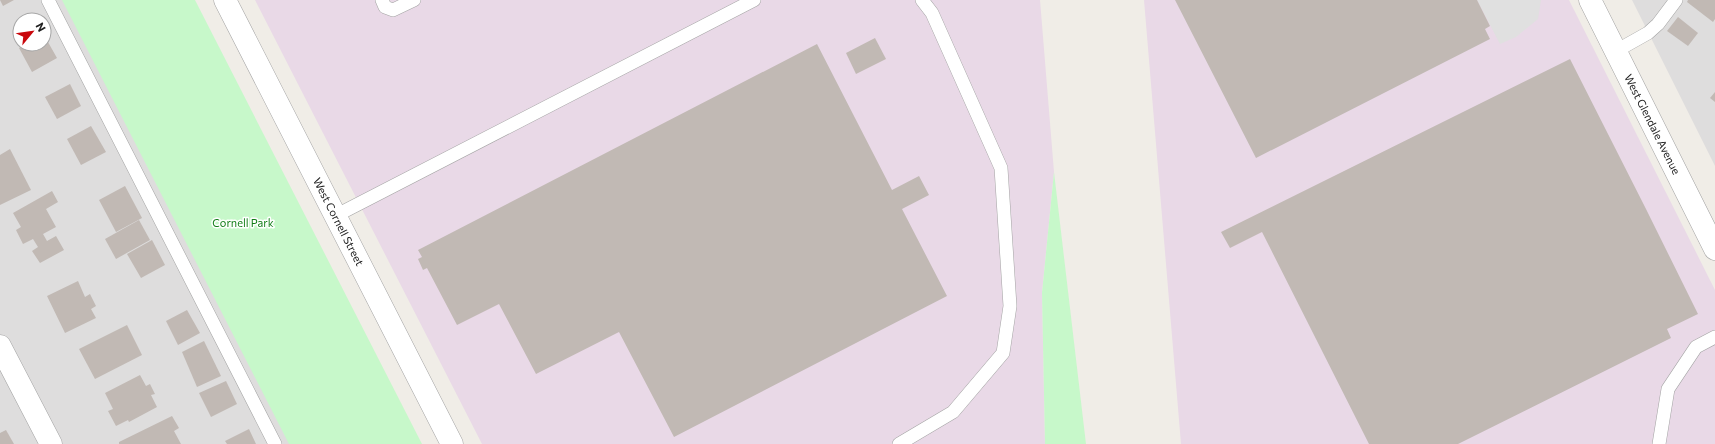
<svg xmlns="http://www.w3.org/2000/svg" width="1715" height="444" font-family="Commissioner,sans-serif">
<style>
.residential{fill:#dedddd;fill-rule:evenodd}
.industrial{fill:#e9d9e7}
.park{fill:#c7f8ca}
.parking{fill:#e0e0e0}
.building{fill:#c1b9b4}
.lines{fill:none;stroke-linecap:round;stroke-linejoin:round}
.service-casing{stroke:#a4a4a4;stroke-width:14}
.minor-casing{stroke:#a4a4a4;stroke-width:23}
.service{stroke:#fff;stroke-width:13}
.minor{stroke:#fff;stroke-width:22}
.labels{text-anchor:middle;stroke-width:3;stroke-linejoin:round;paint-order:stroke}
.street-label{font-size:11px;fill:#202020;stroke:#fff}
.park-label{font-size:11px;fill:#107d16;stroke:#fff}
</style>
<rect width="100%" height="100%" fill="#f0ede7"/>
<g class="residential">
<path d="M0,0H64L290,444H0ZM20,20H44V44H20Z"/>
<path d="M1632,0H1715V166Z"/>
</g>
<g class="industrial">
<path d="M255,0H1040L1054,172L1042,293L1045,444H482Z"/>
<path d="M1144,0H1569L1715,290V444H1181Z"/>
</g>
<g class="park">
<path d="M62,0H195L422,444H289Z"/>
<path d="M1054,172L1086,444H1045L1042,293Z"/>
</g>
<path class="parking" d="M1477,0H1541L1538,19L1516,37L1500,44Z"/>
<g class="building">
<path d="M0,0H14L3,6Z"/>
<path d="M1175,0H1477L1490,26L1485,29L1490,39L1256,158Z"/>
<path d="M1688,0H1715V19L1713,22L1687,2Z"/>
<path d="M1678,17L1698,33L1688,46L1667,31Z"/>
<path d="M44,35L57,58L32,72L19,48L25,44H44Z"/>
<path d="M875,38L886,59L856,74L846,53Z"/>
<path d="M817,44L892,190L919,176L929,195L902,209L947,296L674,437L619,332L536,374L499,304L457,325L427,268L423,270L418,259L422,257L418,250Z"/>
<path d="M1570,59L1646,209L1698,314L1667,329L1671,338L1458,444H1369L1262,232L1230,248L1221,232Z"/>
<path d="M70,84L81,106L57,119L45,97Z"/>
<path d="M1715,92V102L1710,98Z"/>
<path d="M91,126L106,152L81,165L67,139Z"/>
<path d="M10,149L31,190L0,205V155Z"/>
<path d="M125,186L142,218L116,232L99,200Z"/>
<path d="M52,191L58,202L46,209L56,227L43,234L47,241L56,236L64,250L40,263L32,251L38,247L33,239L23,244L16,230L21,227L13,213Z"/>
<path d="M139,220L150,240L116,259L105,239Z"/>
<path d="M152,240L165,265L141,278L127,254Z"/>
<path d="M78,281L85,297L90,294L96,306L91,309L96,318L65,333L47,296Z"/>
<path d="M187,310L200,333L178,345L166,321Z"/>
<path d="M127,325L142,355L95,379L79,349Z"/>
<path d="M204,341L221,376L197,387L182,352Z"/>
<path d="M140,375L146,386L150,384L155,394L151,395L157,407L129,422L128,420L116,426L108,411L113,409L105,393Z"/>
<path d="M226,381L237,404L211,417L199,393Z"/>
<path d="M172,416L179,428L174,431L181,444H119V442Z"/>
<path d="M249,429L256,444H227L225,441Z"/>
<path d="M6,430L14,444H0V433Z"/>
</g>
<g class="lines">
<g class="service-casing">
<g id="service">
<path d="M48,0L275,444"/>
<path d="M382,0L385,7L393,10L414,0"/>
<path d="M1616,51L1648,33L1658,24L1676,0"/>
<path d="M335,216L754,0"/>
<path d="M899,444L953,412L1003,353L1010,306L1001,168L932,13L922,0"/>
<path d="M1659,444L1668,389L1696,347L1715,337"/>
</g>
</g>
<g class="minor-casing">
<g id="minor">
<path id="s1" d="M225,0L452,444"/>
<path id="s2" d="M1590,0L1715,249"/>
<path d="M0,346L51,444"/>
</g>
</g>
<use href="#service" class="service"/>
<use href="#minor" class="minor"/>
</g>
<g class="labels">
<g class="street-label">
<text dy="4" stroke="none"><textPath href="#s2" startOffset="139">West Glendale Avenue</textPath></text>
<text dy="4" stroke="none"><textPath href="#s1" startOffset="249">West Cornell Street</textPath></text>
</g>
<g class="park-label">
<text x="243" y="227">Cornell Park</text>
</g>
</g>
<g transform="translate(32 32) rotate(61)"><circle r="19" fill="#ffffff" stroke="#a6a6a6"/>
<path d="M0-3L7 15L0 10L-7 15Z" fill="#c9070c"/>
<text y="-6" font-size="11" font-weight="bold" text-anchor="middle" fill="#202020">N</text>
</g>
</svg>
